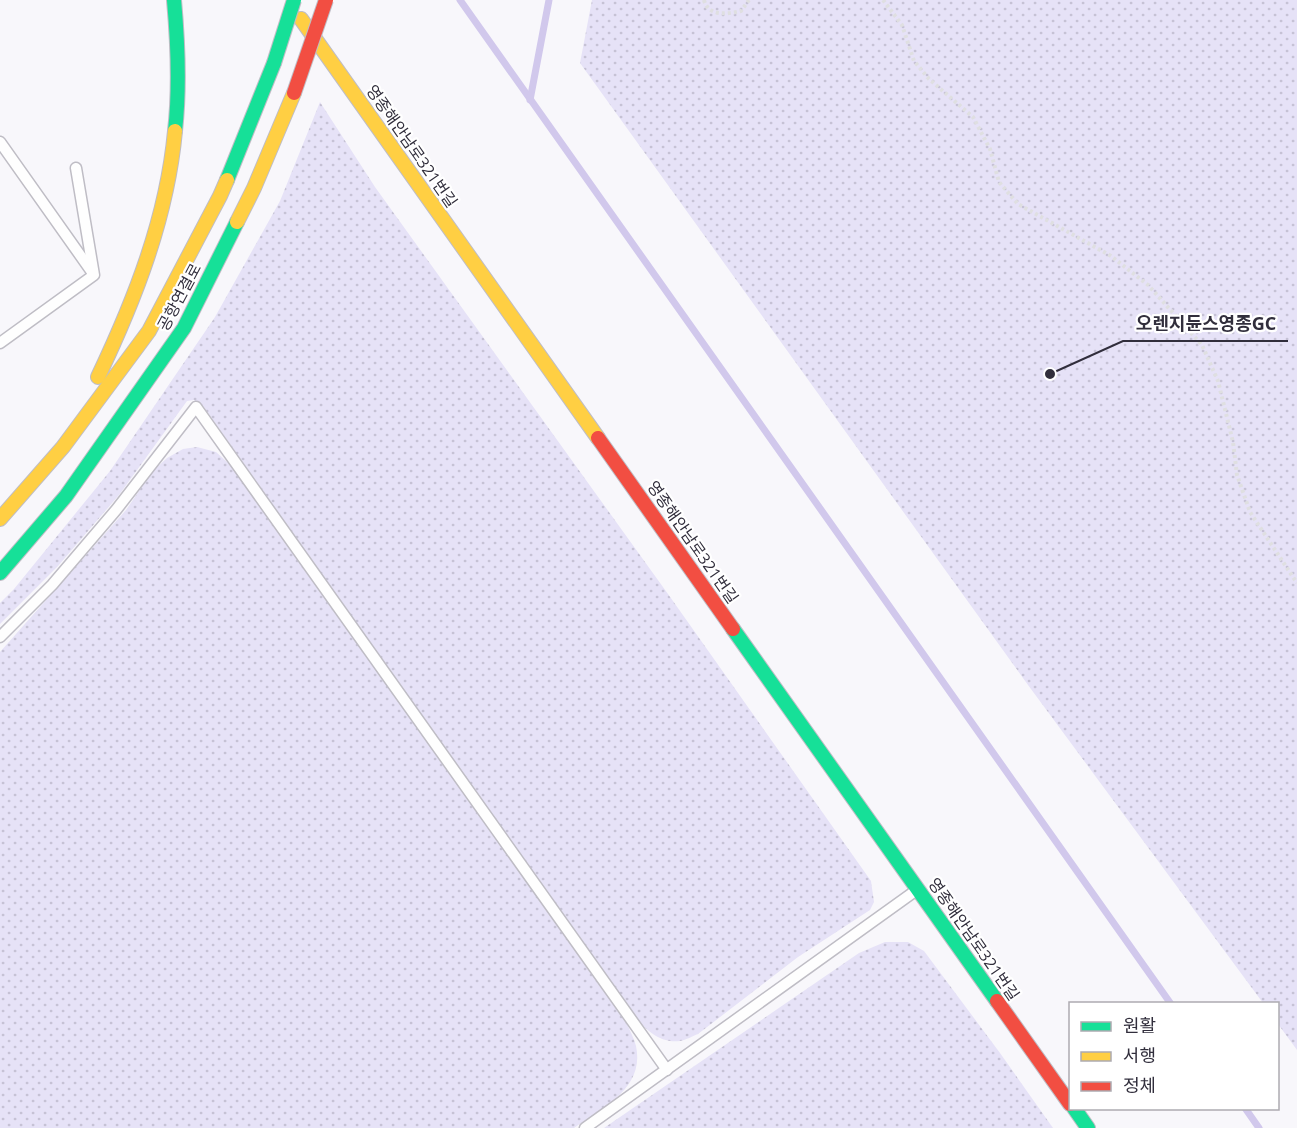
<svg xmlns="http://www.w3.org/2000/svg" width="1297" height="1128" font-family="'Open Sans','Noto Sans KR',sans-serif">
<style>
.grass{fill:url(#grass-dots)}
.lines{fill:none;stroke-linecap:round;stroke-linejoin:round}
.stream{stroke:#d1c8ec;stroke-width:7}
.lane-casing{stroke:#bfbdc5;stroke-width:13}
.fast-casing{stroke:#bfbdc5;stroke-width:16}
.slow-casing{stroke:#bfbdc5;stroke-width:16}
.jam-casing{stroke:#bfbdc5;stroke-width:16}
.path{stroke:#dfdfe1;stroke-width:4;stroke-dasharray:3 3;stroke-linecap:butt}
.lane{stroke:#fefefe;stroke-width:10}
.fast{stroke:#16e098;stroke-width:14}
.slow{stroke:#ffcf43;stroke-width:14}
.jam{stroke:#f24e42;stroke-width:14}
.fast-bridge-casing{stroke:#bfbdc5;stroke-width:16;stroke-linecap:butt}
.jam-bridge-casing{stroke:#bfbdc5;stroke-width:16;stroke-linecap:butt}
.fast-bridge{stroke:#16e098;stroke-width:14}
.jam-bridge{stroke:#f24e42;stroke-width:14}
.labels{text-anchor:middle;stroke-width:4.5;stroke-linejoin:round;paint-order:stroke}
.street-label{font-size:16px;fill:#312e3c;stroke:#fff}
.leader{fill:none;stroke:#312e3c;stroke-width:2}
.callout-dot{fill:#312e3c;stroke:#fff;stroke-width:2}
.callout-label{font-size:18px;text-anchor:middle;font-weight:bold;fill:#312e3c;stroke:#fff;stroke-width:4.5;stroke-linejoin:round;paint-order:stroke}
</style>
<defs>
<pattern id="grass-dots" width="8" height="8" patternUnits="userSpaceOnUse" patternTransform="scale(1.5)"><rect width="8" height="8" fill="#e6e2f7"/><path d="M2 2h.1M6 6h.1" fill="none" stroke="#c6c2d5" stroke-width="1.8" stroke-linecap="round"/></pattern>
</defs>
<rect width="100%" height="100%" fill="#f8f7fb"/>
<g class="grass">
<path d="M592,0H1297V1050L1278,1024V1004L1263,1003L1028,685L580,63Z"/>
<path d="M320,102L375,187L668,594L871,881L874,902L870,910L798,957L698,1034C693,1036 686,1040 680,1041C655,1044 640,1023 627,1006L203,406L194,400L187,401L119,495L58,566L0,624V603L14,589L110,471L215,317L280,201Z"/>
<path d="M197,447L216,452L235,469L627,1024C630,1031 634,1038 636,1046C645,1088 603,1108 574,1128H0V652L126,510L152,472L167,458L183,449Z"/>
<path d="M885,942H908L924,951L1000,1053L1053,1128H604L859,953Z"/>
</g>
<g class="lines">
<g class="stream">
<path d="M460,0L1171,1004"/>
<path d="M530,100L549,0"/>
<path d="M1245,1108L1259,1128"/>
</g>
<g class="lane-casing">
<g id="lane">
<path d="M0,142L92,272"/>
<path d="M0,343L94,275L76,168"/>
<path d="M0,637L52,585L116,510L196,407L667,1070"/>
<path d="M585,1128L918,889"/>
</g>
</g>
<g class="fast-casing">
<g id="fast">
<path d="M174,0C178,44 180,87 175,131"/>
<path d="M227,180L274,63"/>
<path d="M0,573L66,496L184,328L237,222"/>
<path d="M733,629L997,1001"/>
<path d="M1074,1108L1088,1128"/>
</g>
</g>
<g class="slow-casing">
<g id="slow">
<path d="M301,19L598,438"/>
<path d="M237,222L254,188L294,93"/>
<path d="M98,377C135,299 167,218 175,131"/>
<path d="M0,519L63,447L149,331L220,196L227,180"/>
</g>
</g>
<g class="jam-casing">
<g id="jam">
<path d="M598,438L733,629"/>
<path d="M997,1001L1070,1104"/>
</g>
</g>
<g class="path">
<path d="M704,0C708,17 728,14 741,11L749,0"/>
<path d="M883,0L902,25L914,61L929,79L973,117L990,149L999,182L1018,204L1111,256L1148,285L1202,345L1218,381L1233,442L1237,475L1250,512L1297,583"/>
</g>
<use href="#lane" class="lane"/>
<use href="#fast" class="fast"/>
<use href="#slow" class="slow"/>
<use href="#jam" class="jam"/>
<g class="fast-bridge-casing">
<path id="fast-bridge" d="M274,63L294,0"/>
</g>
<g class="jam-bridge-casing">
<path id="jam-bridge" d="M294,93L326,0"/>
</g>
<use href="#fast-bridge" class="fast-bridge"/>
<use href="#jam-bridge" class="jam-bridge"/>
</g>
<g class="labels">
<g class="street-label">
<text transform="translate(412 146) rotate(55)" y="6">영종해안남로321번길</text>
<text transform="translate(179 297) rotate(-62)" y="6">공항연결로</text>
<text transform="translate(693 542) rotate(55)" y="6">영종해안남로321번길</text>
<text transform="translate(974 939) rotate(55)" y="6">영종해안남로321번길</text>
</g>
</g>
<path class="leader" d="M1050 374L1123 341H1288"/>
<circle class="callout-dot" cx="1050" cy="374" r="6"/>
<g class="callout-label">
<text x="1206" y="330">오렌지듄스영종GC</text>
</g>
<rect x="1069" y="1002" width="210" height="108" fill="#ffffff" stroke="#adabb1" stroke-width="1.5"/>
<rect x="1081" y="1022" width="30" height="9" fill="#16e098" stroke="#adabb1" stroke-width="1.5"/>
<text x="1123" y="1032" font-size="18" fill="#312e3c">원활</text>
<rect x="1081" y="1052" width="30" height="9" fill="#ffcf43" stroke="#adabb1" stroke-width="1.5"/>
<text x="1123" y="1062" font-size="18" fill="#312e3c">서행</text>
<rect x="1081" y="1082" width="30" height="9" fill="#f24e42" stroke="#adabb1" stroke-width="1.5"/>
<text x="1123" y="1092" font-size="18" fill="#312e3c">정체</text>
</svg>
